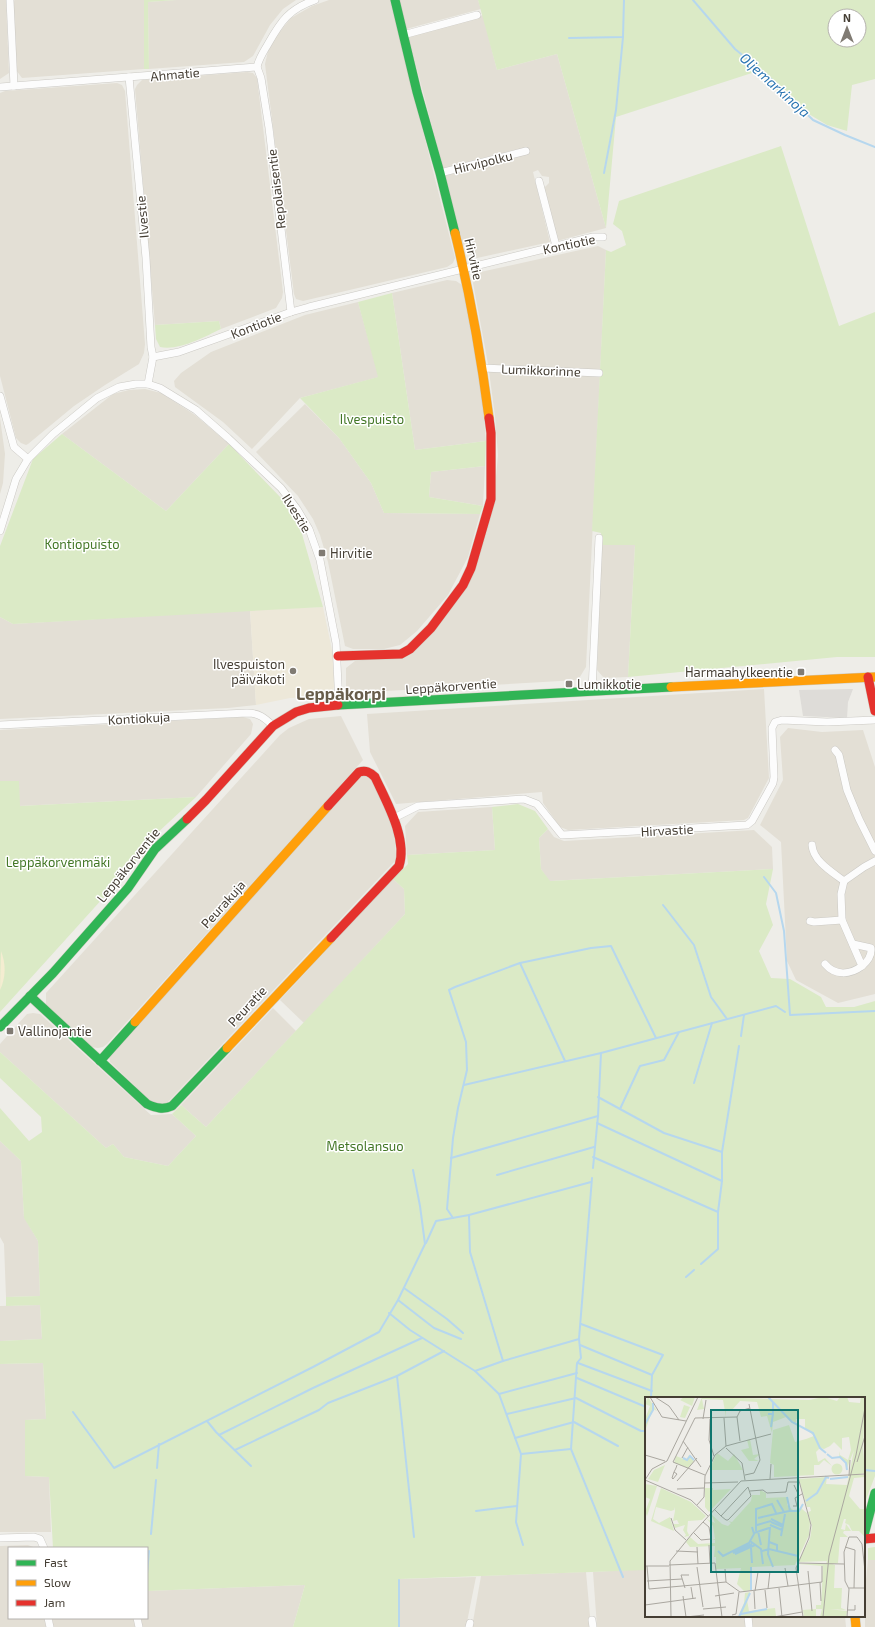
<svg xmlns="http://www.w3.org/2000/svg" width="875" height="1627" font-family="'Exo 2',sans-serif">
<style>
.residential{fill:#e3dfd5}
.education{fill:#ede8d9}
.green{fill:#dbeac6;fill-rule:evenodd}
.sand{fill:#f4edd1}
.parking{fill:#dedcd8}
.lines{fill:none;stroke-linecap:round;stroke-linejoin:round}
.stream{stroke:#b6d7ee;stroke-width:2}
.street-casing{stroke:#cbc9c4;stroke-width:8}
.fast-casing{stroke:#cecabf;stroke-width:10}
.slow-casing{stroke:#cecabf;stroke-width:10}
.jam-casing{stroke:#cecabf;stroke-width:10}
.street{stroke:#fcfcfc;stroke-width:7}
.fast{stroke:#30b455;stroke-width:9}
.slow{stroke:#ff9f0a;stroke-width:9}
.jam{stroke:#e5322d;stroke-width:9}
.poi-dot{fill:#807b73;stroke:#fff;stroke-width:1.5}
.labels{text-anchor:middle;stroke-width:3;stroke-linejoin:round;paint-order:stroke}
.street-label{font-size:13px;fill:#453e34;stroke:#fff}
.park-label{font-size:13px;fill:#437726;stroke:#fff}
.poi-label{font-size:13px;fill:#453e34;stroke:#fff;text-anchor:start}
.water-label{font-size:14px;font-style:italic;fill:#2b76b2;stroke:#fff}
.district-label{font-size:17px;font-weight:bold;fill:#685d4b;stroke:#fff}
.inset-river{fill:none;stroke:#b6d7ee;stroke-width:2}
.inset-road{fill:none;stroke:#aaa7a0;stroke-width:1}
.view{fill:#0f766e;fill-opacity:0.15;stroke:#0f766e;stroke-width:2}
.inset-edge{fill:none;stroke:#453e34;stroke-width:2}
</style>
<rect width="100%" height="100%" fill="#eeede8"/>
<g class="residential">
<path d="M0,0H6L9,73L0,79Z"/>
<path d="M15,0H144V69L22,78L16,70L13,1Z"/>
<path d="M176,0H296L283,9L270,25L253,56L244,62L149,69L148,2Z"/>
<path d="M329,0H390L455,258L453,263L447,267L303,301L296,299L294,294L265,64L268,51L277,35L291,18L312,6Z"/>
<path d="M399,0H478L481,9L406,29Z"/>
<path d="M483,15L497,70L557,54L606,228L557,241L544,188L549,183V177L542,176L538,170L533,172L550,242L477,258L465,251L445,176L520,155L518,149L443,168L408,35Z"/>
<path d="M247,72L253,73L257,78L283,292L282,298L276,308L221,329L219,321L155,325L135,89L137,85L142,80Z"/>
<path d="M117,83L122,85L125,91L145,344L144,353L139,364L105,385L74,406L28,444L26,445L21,443L16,438L0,376V93L5,91Z"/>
<path d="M598,246L606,250L586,667L578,680L350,693L346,688V668L355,661L408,654L474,571L487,531L495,488L498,455L495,416L488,364L473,283L476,273Z"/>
<path d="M447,280L456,281L462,285L480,379L486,441L415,450L392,293Z"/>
<path d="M358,302L379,377L300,398L252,449L223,422L175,387L174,381L181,373L211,352L305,315Z"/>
<path d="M145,389L161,393L195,415L229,444L166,511L62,434L113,394L129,390Z"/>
<path d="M305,404L339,438L371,483L384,513L480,514L468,557L448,595L417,631L400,645L384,649H353L345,646L328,562L320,535L313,519L298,496L256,452Z"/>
<path d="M0,418L5,454L3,483L0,494Z"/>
<path d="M485,466L483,506L429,497L431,472Z"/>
<path d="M602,545H635L628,677L604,678L597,670Z"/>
<path d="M250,610L256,705L228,708L0,719V617L13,624Z"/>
<path d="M764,689L769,778L748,818L744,820L568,830L560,827L543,803L542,792L396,804L370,752L367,714Z"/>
<path d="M341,716L363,760L107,1044L103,1047L98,1048L91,1047L46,1006V993L280,735L289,728L309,719Z"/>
<path d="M243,717L250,719L253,724L251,734L196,797L19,806L0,781V730Z"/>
<path d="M788,728L822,732L863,730L875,767V994L838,1003L796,980L787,961L781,842L760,825L783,780L780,737Z"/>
<path d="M362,775L371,778L394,829L396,860L167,1103L154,1104L110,1062L109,1057Z"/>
<path d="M492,807L495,850L407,855L405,826L418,812Z"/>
<path d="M548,829L554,837L564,841L754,830L772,847L773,869L549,881L541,869L539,838Z"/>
<path d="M393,879L404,889L405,914L304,1023L280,1000Z"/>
<path d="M273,1008L296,1031L206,1127L181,1105Z"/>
<path d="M33,1013L40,1014L151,1115L172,1114L196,1136L168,1166L124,1157L113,1144L106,1148L0,1052V1044L27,1014Z"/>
<path d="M0,1141L21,1161L24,1217L38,1241L40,1296L6,1297L4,1244L0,1237Z"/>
<path d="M40,1305L42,1339L0,1341V1306Z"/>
<path d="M43,1363L46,1419L25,1420V1476L49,1477L51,1532H0V1364Z"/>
<path d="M28,1545L36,1548H9V1618H45L46,1627H0V1546Z"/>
<path d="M868,1560H875V1627H865V1589Z"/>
<path d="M646,1569V1616H744L746,1627H597L593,1572Z"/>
<path d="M586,1572L591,1627H472L481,1576Z"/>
<path d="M476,1577L466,1627H400L399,1579Z"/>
<path d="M305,1585L293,1627H141L140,1618H147V1591Z"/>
<path d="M750,1616H845L846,1627H751Z"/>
<path d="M52,1618H134L135,1627H53Z"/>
</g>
<path class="education" d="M323,607L333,655L334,687L331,694L324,697L290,698L256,705L250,610Z"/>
<g class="green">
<path d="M144,0H176L148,2L149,69H144Z"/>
<path d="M478,0H875V79L852,85L847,131L827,125L799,108L755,72L616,117L606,228L557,54L497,70ZM835,16H859V40H835Z"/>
<path d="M781,146L839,326L875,312V657H837L628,677L635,545H602L601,533L592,531L606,250L611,252L626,245L622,231L613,224L619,201Z"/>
<path d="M392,293L415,450L486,441L485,466L431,472L429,497L483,506L480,514L384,513L371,483L339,438L300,398L378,377L358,302Z"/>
<path d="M219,321L221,329C204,337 179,351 160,347L156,339L155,325Z"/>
<path d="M62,434L166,511L229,444L283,500L302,534L323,607L13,624L0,617V546L33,459Z"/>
<path d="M0,781H19L20,806L196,797L154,836L132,866L0,1012Z"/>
<path d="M518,804L535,811L548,829L539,838L541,869L550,881L773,869L766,904L773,925L759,951L771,978L790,979L821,997L826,1007H854L875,1001V1476L864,1505V1398H646V1570L399,1579L400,1627H293L305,1585L147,1591V1548H53L49,1477L25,1476V1420L46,1419L43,1363L0,1364V1341L42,1339L40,1305L6,1306V1297L40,1296L38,1241L24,1218L21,1161L0,1141V1108L29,1141L42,1132L41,1117L0,1078V1052L106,1148L113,1144L124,1157L168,1166L196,1136L172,1114L181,1105L206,1127L405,914L404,889L393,879L408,864L407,855L495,850L492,807Z"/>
<path d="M875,1547V1560H868V1548Z"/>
</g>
<path class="sand" d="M1,951C6,964 6,977 0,990Z"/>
<path class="parking" d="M853,689L848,702L847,718L803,716L799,690Z"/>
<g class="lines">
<g class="stream">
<path d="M693,0L735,49L770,78L813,120L845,135L875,147"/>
<path d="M569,38L623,37L624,0"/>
<path d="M604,173L616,110L623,37"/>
<path d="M764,877L776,893L784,931L790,1015L875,1011"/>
<path d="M663,905L694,945L711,997L727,1019"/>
<path d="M520,963L565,1061"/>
<path d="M741,1036L744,1015"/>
<path d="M694,1083L712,1023"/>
<path d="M464,1085L601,1053L776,1006L785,1012"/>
<path d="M598,1097L664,1133L722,1152"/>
<path d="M620,1109L640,1066L664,1060L679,1032"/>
<path d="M597,1123L722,1181"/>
<path d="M593,1157L718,1212"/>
<path d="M451,1158L598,1116"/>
<path d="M593,1168L598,1116L601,1053"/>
<path d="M497,1175L594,1147"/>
<path d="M592,1178L579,1339L581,1358L577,1363L571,1449L623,1577"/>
<path d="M469,1215L470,1252L503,1361"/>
<path d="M453,1218L447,1209L453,1138L458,1108L467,1070L466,1042L449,990L455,987L520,963L591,948L611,946L656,1038"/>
<path d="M426,1243L436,1221L469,1215L591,1182"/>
<path d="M701,1264L718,1249V1212L722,1181V1152L739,1046"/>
<path d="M686,1277L694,1270"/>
<path d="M404,1288L447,1319L463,1333"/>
<path d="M398,1300L434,1328L461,1339"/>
<path d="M389,1313L410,1330L475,1371L499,1394L521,1454L516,1522L523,1545"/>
<path d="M581,1324L663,1355L652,1375L651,1398"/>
<path d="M580,1345L652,1375"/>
<path d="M578,1363L652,1391"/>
<path d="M475,1371L503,1361L579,1339"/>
<path d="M397,1376L414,1537"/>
<path d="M577,1378L646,1407"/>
<path d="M499,1394L577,1373"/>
<path d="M73,1412L114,1468L313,1367L379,1332L398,1300L425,1244L420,1206L413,1170"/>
<path d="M507,1414L576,1398L641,1431H646"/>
<path d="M207,1421L216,1432L251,1466"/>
<path d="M219,1435L313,1388L422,1338"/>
<path d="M515,1438L574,1422L618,1446"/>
<path d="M235,1450L319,1410L328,1403L397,1376L444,1351"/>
<path d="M521,1454L571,1449"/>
<path d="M157,1468L159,1444"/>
<path d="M864,1470L875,1471"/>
<path d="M476,1511L517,1506"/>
<path d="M151,1534L156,1480"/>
<path d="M147,1574L149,1551"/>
<path d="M399,1580V1627"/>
</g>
<g class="street-casing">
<g id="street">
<path d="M10,0L14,86"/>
<path d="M403,35L477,15"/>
<path d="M257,67L261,78L269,128L291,312"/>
<path d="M129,77L146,258L151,347L153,357"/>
<path d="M0,87L257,67C259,58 264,51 268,44C281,21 289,9 315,0"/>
<path d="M440,173L526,151"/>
<path d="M539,181L556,246"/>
<path d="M483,368L599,373"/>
<path d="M148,384L153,357L179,352L291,312L309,307L593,237H603"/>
<path d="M0,396L14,447L28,459"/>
<path d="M0,531L16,479L28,459L53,434L97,398L119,387L136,384H148L160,388L196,410L228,438L281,488L297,509L309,529L320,560L336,643L339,705"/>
<path d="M592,691L599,538"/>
<path d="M0,725L247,713C259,713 265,718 273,726"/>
<path d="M835,750L839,755L847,790L859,819L875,851"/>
<path d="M394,818L418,806L524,799L537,804L562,835L747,825L752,821L773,783L774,777L772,728L775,722L782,720L827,722L875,720"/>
<path d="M812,845C813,861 832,872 844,881"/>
<path d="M810,921L814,922L842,920"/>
<path d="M853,944L871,948C872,956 868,961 862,966"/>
<path d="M825,964C835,976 850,975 862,966L842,920L841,894L844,881L864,867L875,861"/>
<path d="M0,1538L34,1537L40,1539L44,1548"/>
<path d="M748,1616L749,1627"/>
<path d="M48,1618L50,1627"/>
<path d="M137,1618L139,1627"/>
<path d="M592,1620L593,1627"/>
<path d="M469,1627L470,1623"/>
</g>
</g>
<g class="fast-casing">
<g id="fast">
<path d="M395,0L417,92L440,173L455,233"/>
<path d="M338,705L671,687"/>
<path d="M30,996L147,1104C156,1108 163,1110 172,1106L227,1048"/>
<path d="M0,1027L53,973L128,888L155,849L187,819"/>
<path d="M100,1061L135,1022"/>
<path d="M864,1535L875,1493"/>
</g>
</g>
<g class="slow-casing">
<g id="slow">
<path d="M455,233C470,294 481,356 489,418"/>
<path d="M671,687L875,677"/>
<path d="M135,1022L328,806"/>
<path d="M227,1048L331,938"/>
<path d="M855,1616L856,1627"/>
</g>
</g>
<g class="jam-casing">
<g id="jam">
<path d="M338,656L401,654L410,649L431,628L463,585L471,568L491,499V433L489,418"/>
<path d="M868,677L875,711"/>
<path d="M328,806L359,772C366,770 370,772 375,777C386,801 408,839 399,866L331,938"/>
<path d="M187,819L206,800L273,726L296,712L309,708L338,705"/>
<path d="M864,1539L875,1538"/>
</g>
</g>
<use href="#street" class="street"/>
<use href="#fast" class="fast"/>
<use href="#slow" class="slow"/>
<use href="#jam" class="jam"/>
</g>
<g class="poi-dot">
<rect x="318" y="549" width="8" height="8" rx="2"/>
<circle cx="293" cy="671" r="4"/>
<rect x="797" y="668" width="8" height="8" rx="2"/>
<rect x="565" y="680" width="8" height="8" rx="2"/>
<rect x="6" y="1027" width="8" height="8" rx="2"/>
</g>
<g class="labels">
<g class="street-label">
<text transform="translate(175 74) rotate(-5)" y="5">Ahmatie</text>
<text transform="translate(483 162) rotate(-14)" y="5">Hirvipolku</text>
<text transform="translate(276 189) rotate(-97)" y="5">Repolaisentie</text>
<text transform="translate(142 217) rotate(-95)" y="5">Ilvestie</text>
<text transform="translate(569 244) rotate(-12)" y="5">Kontiotie</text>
<text transform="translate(474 259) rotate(77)" y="5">Hirvitie</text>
<text transform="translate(256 325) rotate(-21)" y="5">Kontiotie</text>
<text transform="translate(541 370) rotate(2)" y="5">Lumikkorinne</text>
<text transform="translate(297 513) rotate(58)" y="5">Ilvestie</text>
<text transform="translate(451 686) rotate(-4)" y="5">Leppäkorventie</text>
<text transform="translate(139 718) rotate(-3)" y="5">Kontiokuja</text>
<text transform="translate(667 830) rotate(-3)" y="5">Hirvastie</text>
<text transform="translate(128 865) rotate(-51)" y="5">Leppäkorventie</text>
<text transform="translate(223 904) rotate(-48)" y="5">Peurakuja</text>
<text transform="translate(247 1006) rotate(-47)" y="5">Peuratie</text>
</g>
<g class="park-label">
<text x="372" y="424">Ilvespuisto</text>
<text x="82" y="549">Kontiopuisto</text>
<text x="58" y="867">Leppäkorvenmäki</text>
<text x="365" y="1151">Metsolansuo</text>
</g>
<g class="poi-label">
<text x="330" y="558">Hirvitie</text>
<text x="285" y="669" text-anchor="end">Ilvespuiston<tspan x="285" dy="15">päiväkoti</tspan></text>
<text x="793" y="677" text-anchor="end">Harmaahylkeentie</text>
<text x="577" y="689">Lumikkotie</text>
<text x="18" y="1036">Vallinojantie</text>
</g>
<g class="water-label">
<text transform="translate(775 85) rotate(42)" y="5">Oljemarkinoja</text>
</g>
<g class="district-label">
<text x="341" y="700">Leppäkorpi</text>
</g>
</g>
<g transform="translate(645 1397)">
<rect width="220" height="220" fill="#eeede8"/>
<path d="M3,0L12,14L8,12L0,34V22L5,9L0,7ZM39,0H50L47,9L35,3ZM57,0L164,3L179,0L192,4L195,0H202L204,5L215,6L216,0H220L218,51L220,76L210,78H220V80L209,81L204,99L215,112H220V140L214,134H207L204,128L200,126L201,122H199L196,132L200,133L201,127L206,134H199L198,136L203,140H195L193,166L187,167L190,168L189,191H197L196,211L201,213L183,212L202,214L201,220H175L177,212H171V220H159L158,213L171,212V208H176L178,169L153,167H181L182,164L153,165L165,142L167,129L163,115L166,114L165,110H162L154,82L182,80L181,87L202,88L209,53L202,71L201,65L194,60L195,54V58L203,63L206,53L204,40L197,41V53L189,45L185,49L179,52L175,51L171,55L173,65L180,61L187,69L179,63L174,68H169V78L129,80V68L125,66L128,33L144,28L150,45L161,42L169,39L160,31V22H151V26L141,20L128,25L127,36L122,19L116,20L112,5L95,4L87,13H81V20L78,3L57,2L59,12L52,13ZM39,8L45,10L40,21L35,20ZM105,42L108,58L115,57L109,62L114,64H104L96,53L104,51L102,43ZM72,56L83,64L89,57L98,73H64ZM44,58L49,64L43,71L29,66L31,59L41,63ZM186.5 72a5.5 5.5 0 1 1 11 0a5.5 5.5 0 1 1-11 0ZM20,68L13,85L3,82L9,73ZM0,87L12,89L2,119L0,115L5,102L0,100ZM16,91L46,105L61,119L57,123L43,124L42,134L44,138L46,136L42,141L43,139L39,140L41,138L38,133L40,128L30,131L28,127H34L32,123L28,124L30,114L29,110V113L26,114L11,110L8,122L14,126L25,120L29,134L6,124ZM60,91H68V93L86,92L64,115L60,110ZM115,93L121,96V101L143,100L142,108L148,113L155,112L158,107L157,112L162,116L165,125L164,138L150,168L106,170V193L99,194L92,187L96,171L71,172V160H69L70,149L45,150L41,145L45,140L53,147L70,146V143H67L70,142L68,129L62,122L70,126L66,117L77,127L83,129L86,126L83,124L87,125L106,104L107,98H115ZM105,195L102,203L104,214L130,211L131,219L93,220L99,206L100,196Z" fill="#dbeac6"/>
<path class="inset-river" d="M123,0L147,25L168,36L175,51L181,56M123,17H128V5M0,27L8,13V6M126,30L128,17M182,57L187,61L195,60L201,66L202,73M38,61L42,63L45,59L49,63M185,82L203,80M142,100L145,114H154L158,107M132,103L139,115M161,104L172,96L181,80L184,81M113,121L144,114M126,122L138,128M126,125L138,130M112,128L126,124M125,128L137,133M125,130L123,157L128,170M111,134V112L127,107L131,116M113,134L116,148M109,136L124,131M136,139L140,117M105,144L116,152L118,167M124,145L132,148V155M106,151L107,166M73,154L78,159L104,146L109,137L107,130M117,154L124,152L153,159M88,156L107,147M90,157L110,148M106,170V193M96,217L122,212M94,220L105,196"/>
<path class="inset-road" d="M5,0L17,20L41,24M10,0L24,9L34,23M92,20L95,44M79,21L81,49M58,22L61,3M65,22L64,43L69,59M38,44L56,70M81,51L97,66L100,83M0,58L20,64M37,61L43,50M212,65L220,39M29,75L32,77L28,82L27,81L29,75L31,71L32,68M60,78L28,65L50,21L92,20L95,14L105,11M100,78L109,76L115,63L104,7M204,79L205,63M153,80L166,128L164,141L151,171L158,220M125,82L126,67M0,83L46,103L63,119M0,83L7,72L22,64L53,0M32,84L52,61M59,86L93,85M149,88L154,99M32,92L59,91M105,94L118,93L122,96L141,95L143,85H153M52,108L59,100L60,79L70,58L81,49L126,37M148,109H152L150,101L157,97M69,112L76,119L81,123H83L106,99L103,90L76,119M26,121L30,133L41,143M48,135L56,143L66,142L64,130L58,125M46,138L96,84L220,77M64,148L65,166M52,150L53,167M200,150L210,153L209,191M31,154L53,155M152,166L199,167M24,168L70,166L77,220M0,169H24M2,169L4,192L81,185L95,195L177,185V169M52,170L58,210M140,171L143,189M80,172L81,185M163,174L167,214M2,184L37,182M200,184L199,155L204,140H212L217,147L220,174M200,184L204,192L202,220M175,185L176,204M46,190L48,202M40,191L36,178H44M134,191L137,220M204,191H220M123,192L125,174M120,193L122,211M109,194L110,212M110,194L113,175M38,199L41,220M70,199L89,196M0,208L51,201M58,212L81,210M202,213H210V208M87,218L91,217L94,195M26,220L25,164L47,137M41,220L59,218M129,220L157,215M178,220L184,159L211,58L220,11"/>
<path class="view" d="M66,13H153V175H66Z"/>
<rect width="220" height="220" class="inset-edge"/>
</g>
<rect x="8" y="1547" width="140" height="72" fill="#ffffff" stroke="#b5b2ae"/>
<rect x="16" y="1560" width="20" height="6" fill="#30b455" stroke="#b5b2ae"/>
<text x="44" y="1567" font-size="12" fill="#453e34">Fast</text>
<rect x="16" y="1580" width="20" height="6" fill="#ff9f0a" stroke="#b5b2ae"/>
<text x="44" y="1587" font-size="12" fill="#453e34">Slow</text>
<rect x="16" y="1600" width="20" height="6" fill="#e5322d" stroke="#b5b2ae"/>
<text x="44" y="1607" font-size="12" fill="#453e34">Jam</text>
<g transform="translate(847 28)"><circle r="19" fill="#ffffff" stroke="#b5b2ae"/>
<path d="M0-3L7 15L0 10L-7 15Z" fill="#807b73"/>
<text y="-6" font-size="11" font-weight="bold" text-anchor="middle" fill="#453e34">N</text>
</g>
</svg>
